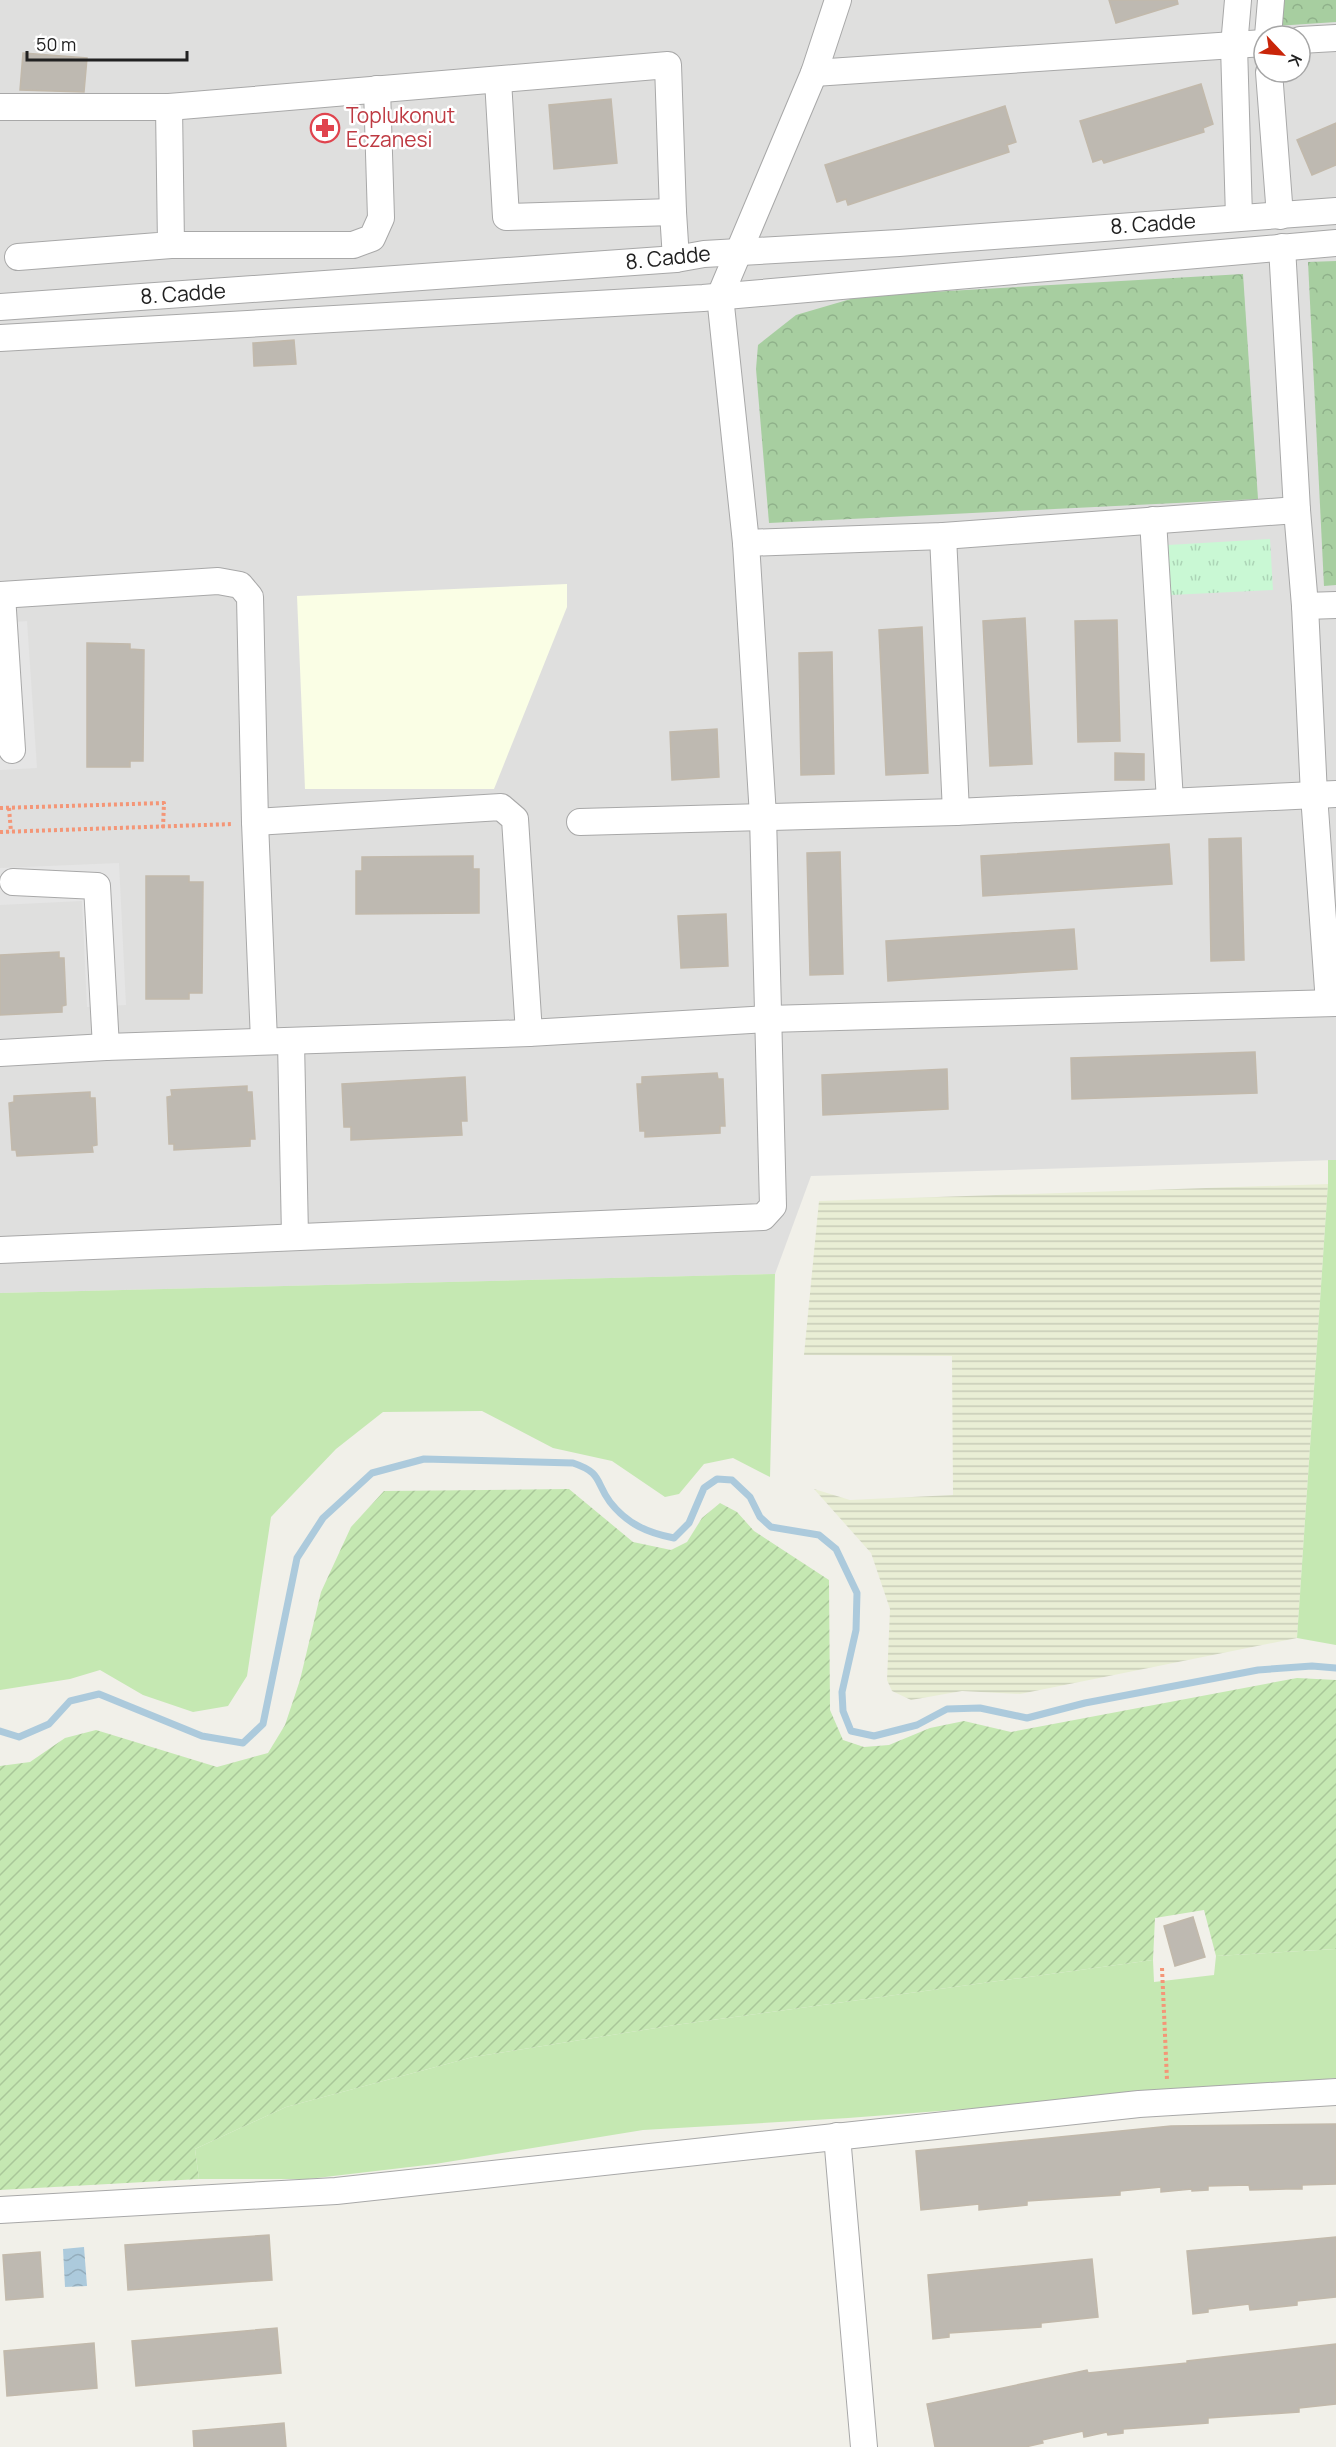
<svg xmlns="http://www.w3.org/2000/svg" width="1336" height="2447" font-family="Manrope,sans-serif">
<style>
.residential{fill:#dfdfde;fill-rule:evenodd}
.education{fill:#fafee5}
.farmland{fill:url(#farmland-rules)}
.grass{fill:#c5e8b2}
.forest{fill:url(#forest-crowns)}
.park{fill:url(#park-tufts)}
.garden{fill:url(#garden-furrows)}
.parking{fill:#e5e5e5}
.water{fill:url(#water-waves)}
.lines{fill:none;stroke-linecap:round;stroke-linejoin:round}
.stream{stroke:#accadc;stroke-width:7}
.building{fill:#beb9b1;stroke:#c2b9ab;stroke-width:1.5}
.minor-casing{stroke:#a8a8a8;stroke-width:28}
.path{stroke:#f49677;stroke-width:4;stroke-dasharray:3 3;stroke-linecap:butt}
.minor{stroke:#fff;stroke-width:26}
.labels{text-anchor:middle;stroke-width:5;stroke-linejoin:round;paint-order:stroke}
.health-label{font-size:21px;fill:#be3a42;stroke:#fff;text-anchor:start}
.street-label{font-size:21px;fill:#212121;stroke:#fff}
</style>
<defs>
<pattern id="farmland-rules" width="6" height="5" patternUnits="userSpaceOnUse" patternTransform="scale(1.5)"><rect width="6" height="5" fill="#e9eed5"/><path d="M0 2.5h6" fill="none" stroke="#c8ccb7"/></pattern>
<pattern id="forest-crowns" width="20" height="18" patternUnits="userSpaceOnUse" patternTransform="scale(1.5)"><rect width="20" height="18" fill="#a7cea0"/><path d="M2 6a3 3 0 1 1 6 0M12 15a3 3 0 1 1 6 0" fill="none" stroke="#8fb18a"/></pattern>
<pattern id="park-tufts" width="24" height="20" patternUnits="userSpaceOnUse" patternTransform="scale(1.5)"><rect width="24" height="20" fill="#c9f8d4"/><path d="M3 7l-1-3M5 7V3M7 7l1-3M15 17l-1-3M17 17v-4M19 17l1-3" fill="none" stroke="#acd4b6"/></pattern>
<pattern id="garden-furrows" width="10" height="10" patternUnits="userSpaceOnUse" patternTransform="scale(1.5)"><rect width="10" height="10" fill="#c5e8b2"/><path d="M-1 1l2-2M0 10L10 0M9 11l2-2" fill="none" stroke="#a9c799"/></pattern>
<pattern id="water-waves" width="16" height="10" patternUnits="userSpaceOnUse" patternTransform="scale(1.5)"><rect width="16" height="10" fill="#accadc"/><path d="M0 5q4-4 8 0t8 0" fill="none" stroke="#94adbc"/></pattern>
</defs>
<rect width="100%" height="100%" fill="#f1f0e9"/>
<path class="residential" d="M0,0H1336V1160L811,1176L775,1274L0,1293ZM1264,36H1300V72H1264Z"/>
<path class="education" d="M567,584V607L494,789H305L297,596Z"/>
<path class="farmland" d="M1328,1184L1297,1638L1020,1694L962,1691L911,1700L892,1691L887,1680L890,1609L871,1553L814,1489L850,1500L953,1495L952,1356L804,1355L819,1201Z"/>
<g class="grass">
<path d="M1328,1160H1336V1645L1297,1638L1328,1184Z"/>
<path d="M775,1274L770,1477L733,1458L704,1464L679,1494L665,1497L612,1461L553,1448L482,1411L383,1412L336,1449L271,1517L247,1676L228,1706L193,1712L143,1695L100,1670L70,1679L0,1690V1293Z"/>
<path d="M1336,1949V2078L1266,2086L848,2118L643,2130L435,2164L308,2179H199L195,2149L286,2107L473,2057L675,2025L1153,1960L1154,1982L1214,1975L1216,1956Z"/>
</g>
<g class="forest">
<path d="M1279,0H1336V22L1276,26Z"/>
<path d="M1336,261V585L1324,586L1308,262Z"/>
<path d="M1243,274L1258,499L769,523L756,369L758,345L796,315L861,296Z"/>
</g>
<path class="park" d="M1270,539L1273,590L1171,595L1168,545Z"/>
<path class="garden" d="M569,1489L633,1542L671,1550L687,1542L702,1518L720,1503L737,1512L754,1531L829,1580L830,1710L843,1740L864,1747L889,1745L930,1728L964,1721L1011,1732L1297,1678L1336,1680V1949L1216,1956L1204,1910L1155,1918L1153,1960L675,2025L473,2057L286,2107L195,2149L199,2179L0,2190V1766L30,1762L65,1738L96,1730L217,1767L268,1753L285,1725L300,1680L321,1592L351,1527L384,1491Z"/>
<g class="parking">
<path d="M27,621L37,768L0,770V623Z"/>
<path d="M119,863L126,1005L87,1007L82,901L0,905V868Z"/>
</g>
<path class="water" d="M84,2247L87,2286L65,2287L63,2249Z"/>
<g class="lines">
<path class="stream" d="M0,1731L19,1737L49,1724L70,1701L99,1694L202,1736L243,1743L263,1724L297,1558L323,1518L372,1473L424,1459L573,1463C603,1473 595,1482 610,1502C627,1524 648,1533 674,1538L689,1523L704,1488L717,1479L732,1480L750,1497L760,1517L771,1527L819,1535L836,1549L857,1593L856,1630L842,1692L843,1711L851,1731L874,1736L917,1725L947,1709L980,1708L1027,1718L1085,1703L1258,1670L1312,1666L1336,1668"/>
</g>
<g class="building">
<path d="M1109,0H1177L1178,4L1116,23Z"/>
<path d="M23,53L87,58L84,92L20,90Z"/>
<path d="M1201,84L1213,124L1203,128L1204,132L1104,163L1102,159L1093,162L1080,121Z"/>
<path d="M611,99L617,163L554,169L549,105Z"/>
<path d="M1005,106L1016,142L1007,145L1009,152L848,205L846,199L837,202L825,165Z"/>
<path d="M1336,123V165L1312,175L1297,140Z"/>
<path d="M294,340L296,364L254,366L253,343Z"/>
<path d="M1025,618L1032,764L990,766L983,621Z"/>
<path d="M1117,620L1120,741L1078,742L1075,621Z"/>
<path d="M922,627L928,773L886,775L879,630Z"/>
<path d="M87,643L130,644V649L144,650L143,761H130V767H87Z"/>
<path d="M832,652L834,774L801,775L799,653Z"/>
<path d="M717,729L719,777L672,780L670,732Z"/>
<path d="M1115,753L1144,754V780H1115Z"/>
<path d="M1241,838L1244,960L1211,961L1209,839Z"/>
<path d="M1169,844L1172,884L983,896L981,856Z"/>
<path d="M840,852L843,974L810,975L807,853Z"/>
<path d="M473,856V869H479V913L356,914V871H362V857Z"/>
<path d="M146,876H189V882H203L202,993H189V999H146Z"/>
<path d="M726,914L728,966L681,968L678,916Z"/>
<path d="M1074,929L1077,969L888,981L886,941Z"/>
<path d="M59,952V958H64L66,1005L62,1006V1012L0,1015V955Z"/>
<path d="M1255,1052L1257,1093L1072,1099L1071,1058Z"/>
<path d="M947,1069L948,1109L823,1115L822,1075Z"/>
<path d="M717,1073L718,1079H723L725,1126H720V1133L645,1137V1131H640L637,1084H642V1077Z"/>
<path d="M465,1077L467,1121H461L462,1135L351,1140V1127H344L342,1084Z"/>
<path d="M247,1086V1092H252L255,1139H250V1146L174,1150V1144H169L167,1097L172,1096L171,1090Z"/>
<path d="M90,1092V1098H95L97,1145L92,1146L93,1152L17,1156L16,1150H12L9,1103L14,1102V1096Z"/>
<path d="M1193,1917L1205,1957L1175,1966L1164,1926Z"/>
<path d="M1336,2124V2184L1302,2185V2189H1286L1250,2190L1249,2185L1208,2186V2190L1192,2191V2189L1161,2192V2187L1120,2191V2195L1027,2201V2205L979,2210V2204L921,2210L916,2151L1171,2126Z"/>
<path d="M269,2235L272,2280L128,2290L125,2245Z"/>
<path d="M1336,2237V2297L1297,2301V2305L1250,2310L1249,2304L1208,2309V2312L1193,2314L1187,2251Z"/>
<path d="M40,2252L43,2297L6,2300L3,2255Z"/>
<path d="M1092,2259L1098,2317L1041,2323V2327L949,2333V2337L933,2339L928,2275Z"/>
<path d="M277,2328L281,2373L136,2386L132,2341Z"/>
<path d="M94,2343L97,2388L7,2396L4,2351Z"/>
<path d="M1336,2344V2404L1299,2408V2412L1208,2418V2423L1123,2429V2433L1108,2435L1107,2432L1084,2437L1083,2431L1042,2440L1043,2443L1025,2447H935L927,2404L1087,2370L1088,2373L1187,2363V2361Z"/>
<path d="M284,2423L286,2447H194L193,2431Z"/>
</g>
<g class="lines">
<g class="minor-casing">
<g id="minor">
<path d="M1238,0L1234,46L1239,217"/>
<path d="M1268,36L1271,0"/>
<path d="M1300,40L1336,38"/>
<path d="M1269,72L1280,216"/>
<path d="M814,73L1264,43"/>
<path d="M498,80L506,217L673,212"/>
<path d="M0,107H169"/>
<path d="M171,245H353L372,238L381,218L377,89"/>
<path d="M1282,247L1297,510L1305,606L1314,795L1329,1003"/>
<path d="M18,257L171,245L169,107L668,65L673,212L676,259"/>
<path d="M0,307L676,259L704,254L899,243L1336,211"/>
<path d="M0,338L703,298L1336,243"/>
<path d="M1153,520L1170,801"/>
<path d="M943,536L956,812"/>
<path d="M746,543L943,536L1297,510"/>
<path d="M0,595L218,581L240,585L250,597L255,822L264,1041"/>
<path d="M2,595L12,750"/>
<path d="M1305,606L1336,605"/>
<path d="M255,822L501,807L515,819L529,1033"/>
<path d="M580,822L956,812L1336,794"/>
<path d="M13,882L97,886L106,1047"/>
<path d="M291,1042L295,1236"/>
<path d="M0,1053L106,1047L529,1033L768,1019L1336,1003"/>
<path d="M0,1250L763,1217L773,1206L763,816L746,543L720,296L814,73L838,0"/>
<path d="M837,2136L864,2447"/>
<path d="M0,2210L336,2191L1139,2104L1336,2092"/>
</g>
</g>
<g class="path">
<path d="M0,808L164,803L163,828"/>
<path d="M9,808L11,832"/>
<path d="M0,832L233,824"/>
<path d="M1162,1968L1167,2080"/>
</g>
<use href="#minor" class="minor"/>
</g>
<defs>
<g id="pharmacy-ring" transform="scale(1.5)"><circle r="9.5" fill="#fff" stroke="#e0444e" stroke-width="1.5"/><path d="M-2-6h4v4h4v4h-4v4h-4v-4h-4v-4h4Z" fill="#e0444e"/></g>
</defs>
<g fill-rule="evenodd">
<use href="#pharmacy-ring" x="325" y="128"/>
</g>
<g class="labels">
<g class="health-label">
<text x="346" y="123">Toplukonut<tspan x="346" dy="24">Eczanesi</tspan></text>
</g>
<g class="street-label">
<text transform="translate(1153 224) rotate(-4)" y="7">8. Cadde</text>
<text transform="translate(668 258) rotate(-6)" y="7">8. Cadde</text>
<text transform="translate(183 294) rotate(-4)" y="7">8. Cadde</text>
</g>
</g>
<g transform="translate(1282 54) rotate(116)"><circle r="28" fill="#ffffff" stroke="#a6a6a6" stroke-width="1.5"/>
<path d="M0-4.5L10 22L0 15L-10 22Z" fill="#c92509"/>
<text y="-9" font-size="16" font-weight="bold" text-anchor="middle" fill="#212121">K</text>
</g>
<path d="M27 51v9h160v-9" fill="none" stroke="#212121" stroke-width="3"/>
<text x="36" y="51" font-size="18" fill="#212121" stroke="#ffffff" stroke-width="4.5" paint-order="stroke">50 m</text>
</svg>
